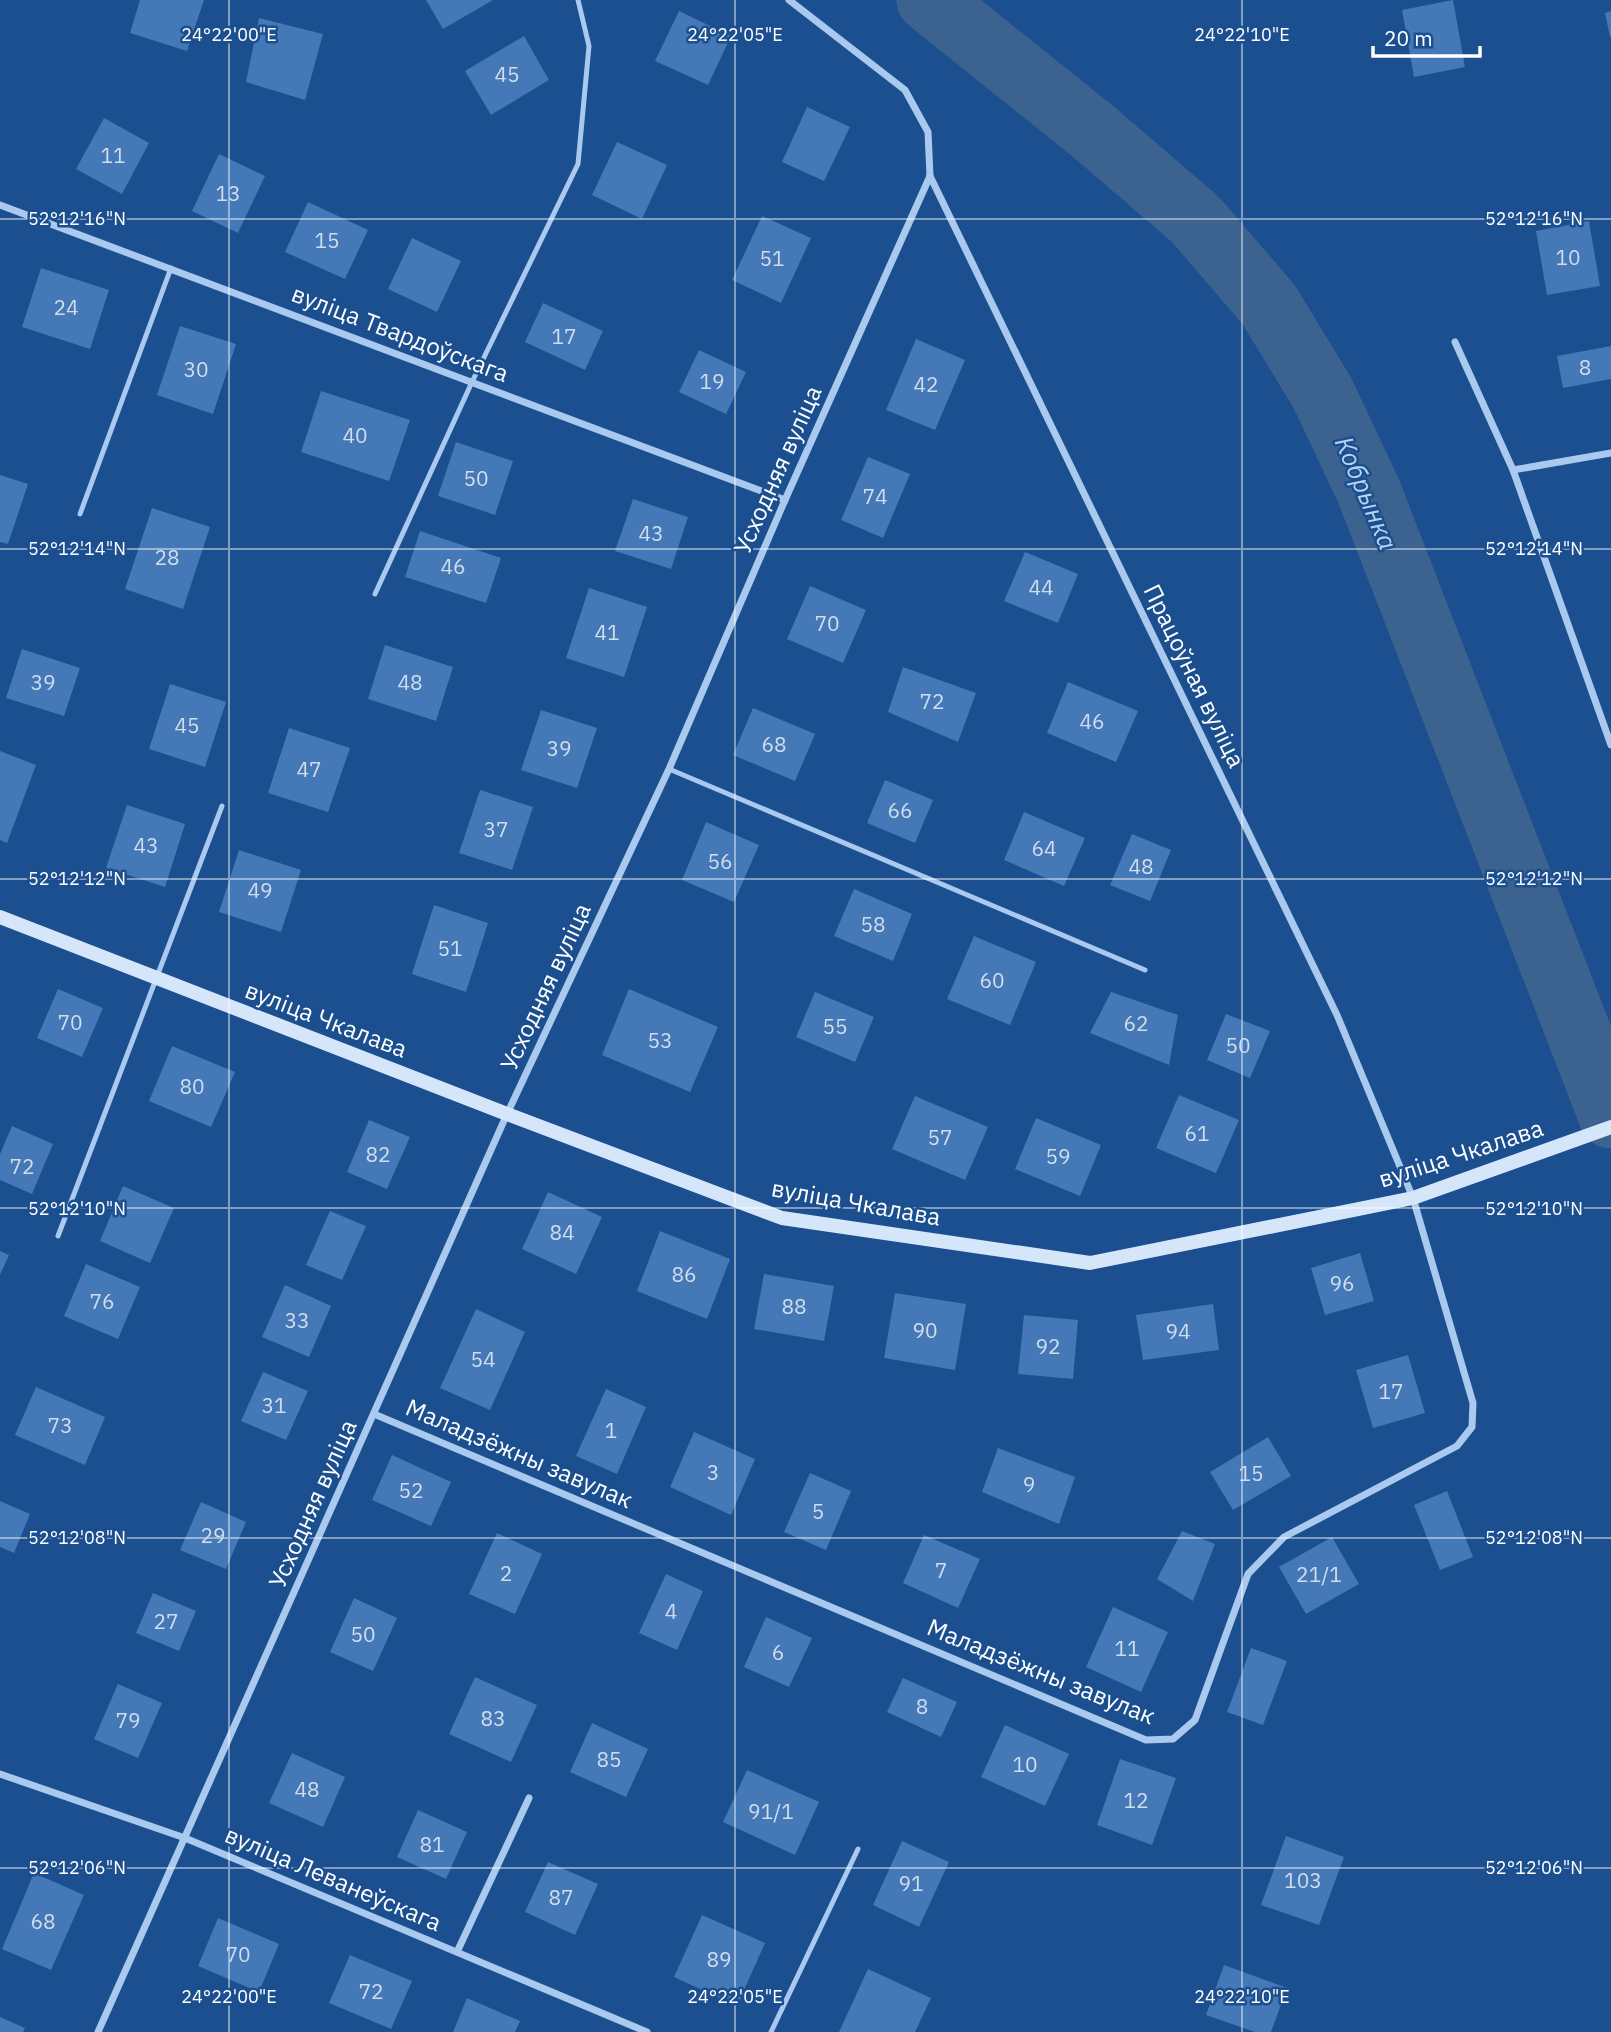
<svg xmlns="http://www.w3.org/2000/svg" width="1611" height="2032" font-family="'IBM Plex Sans',sans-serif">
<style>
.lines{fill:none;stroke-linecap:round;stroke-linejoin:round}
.river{stroke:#3c6290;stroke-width:65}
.building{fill:#4478b7}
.lane{stroke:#a9c9ee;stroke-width:5}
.street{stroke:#a9c9ee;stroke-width:7}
.secondary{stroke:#d6e6fa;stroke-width:14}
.ticks{fill:none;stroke:#fff;stroke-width:2;stroke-opacity:0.45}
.labels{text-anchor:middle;stroke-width:5;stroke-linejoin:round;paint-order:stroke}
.number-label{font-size:21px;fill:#d0dded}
.street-label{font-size:24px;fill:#fff;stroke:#1b4f8f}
.water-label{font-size:26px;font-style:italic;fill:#b5d3f5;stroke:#1b4f8f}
.ticks-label{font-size:18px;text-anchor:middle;fill:#fff;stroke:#1b4f8f;stroke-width:5;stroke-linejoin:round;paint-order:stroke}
</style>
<rect width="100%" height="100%" fill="#1b4f8f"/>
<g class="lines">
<path class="river" d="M929,0L1095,133L1196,220L1269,305L1323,394L1369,492L1611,1116"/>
</g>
<g class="building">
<path d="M140,0H204L187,51L130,33Z"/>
<path d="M426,0H493L443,29Z"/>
<path d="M1453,0L1465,67L1414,77L1402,10Z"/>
<path d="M679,11L731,36L708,85L655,61Z"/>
<path d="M1611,11V37H1610L1605,13Z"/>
<path d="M259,18L323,34L305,100L246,82Z"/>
<path d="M524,36L549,80L491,115L465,71Z"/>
<path d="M807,107L850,127L824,181L782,162Z"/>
<path d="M104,118L149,143L122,194L76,169Z"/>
<path d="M617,142L667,165L642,219L592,195Z"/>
<path d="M219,154L265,176L238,233L192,211Z"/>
<path d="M308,202L368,230L345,279L285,252Z"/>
<path d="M762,216L811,238L781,303L732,280Z"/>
<path d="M1589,221L1600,286L1547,295L1536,231Z"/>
<path d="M412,238L461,261L437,312L388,289Z"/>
<path d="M41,268L109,290L90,349L22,327Z"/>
<path d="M543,303L603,331L585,370L525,342Z"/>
<path d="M180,326L236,344L213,414L157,395Z"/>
<path d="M916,339L965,360L935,430L886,410Z"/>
<path d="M1611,346V379L1563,388L1557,356Z"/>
<path d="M699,350L746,372L726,414L679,392Z"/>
<path d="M321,391L410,420L389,481L301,452Z"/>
<path d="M456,442L513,461L495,515L438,496Z"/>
<path d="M868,457L910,474L883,538L841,520Z"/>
<path d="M0,475L28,484L8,544L0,542Z"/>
<path d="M633,499L688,517L671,569L615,551Z"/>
<path d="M152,508L210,527L183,609L125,589Z"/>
<path d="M420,531L501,558L486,603L405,577Z"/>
<path d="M1025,552L1078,574L1058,623L1004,601Z"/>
<path d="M810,586L866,610L843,663L787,639Z"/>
<path d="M589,588L647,607L624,677L566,658Z"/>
<path d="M385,645L453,667L436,721L368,699Z"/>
<path d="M22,649L80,668L64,716L6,698Z"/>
<path d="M903,667L976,693L958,742L888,712Z"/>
<path d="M1068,682L1138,711L1116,762L1047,733Z"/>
<path d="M170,684L226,702L205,767L149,749Z"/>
<path d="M753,708L815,734L795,781L733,755Z"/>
<path d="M541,710L597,728L577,788L521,770Z"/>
<path d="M289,728L350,748L328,812L268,793Z"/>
<path d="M0,751L36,765L7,843L0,840Z"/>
<path d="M885,780L933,800L915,843L867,823Z"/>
<path d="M480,790L533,807L512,870L459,853Z"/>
<path d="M127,805L185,824L165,887L106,868Z"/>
<path d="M1024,812L1085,838L1064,886L1004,860Z"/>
<path d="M706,822L759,845L734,902L682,880Z"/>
<path d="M1132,834L1171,850L1150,901L1110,885Z"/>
<path d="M239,850L301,870L281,932L219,912Z"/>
<path d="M854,889L912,914L893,961L834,936Z"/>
<path d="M434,905L488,923L466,992L412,974Z"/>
<path d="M974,936L1036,962L1010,1025L947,999Z"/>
<path d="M58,989L103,1008L82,1057L37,1038Z"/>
<path d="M629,989L718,1027L690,1092L602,1055Z"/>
<path d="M815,992L874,1017L855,1062L796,1037Z"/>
<path d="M1111,992L1178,1015L1169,1065L1090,1033Z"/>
<path d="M1226,1014L1270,1031L1250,1078L1207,1060Z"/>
<path d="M172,1046L235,1072L211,1127L149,1101Z"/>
<path d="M1179,1095L1239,1120L1216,1173L1156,1148Z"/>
<path d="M915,1096L988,1127L965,1180L892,1149Z"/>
<path d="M1036,1118L1101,1145L1080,1196L1015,1169Z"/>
<path d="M369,1120L410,1137L387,1189L347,1172Z"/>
<path d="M12,1126L53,1144L32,1194L0,1180V1154Z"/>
<path d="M123,1186L174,1208L150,1263L100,1241Z"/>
<path d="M548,1192L602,1217L576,1274L522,1249Z"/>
<path d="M330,1211L366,1226L342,1280L306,1265Z"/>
<path d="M660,1231L730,1259L707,1319L637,1291Z"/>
<path d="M0,1251L9,1255L0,1275Z"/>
<path d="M1360,1253L1374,1301L1325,1315L1311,1268Z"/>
<path d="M86,1264L140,1287L118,1339L64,1316Z"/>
<path d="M764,1274L834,1286L824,1341L754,1329Z"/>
<path d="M285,1285L331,1306L309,1357L262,1337Z"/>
<path d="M895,1293L966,1304L955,1370L884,1358Z"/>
<path d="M1213,1304L1219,1350L1143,1360L1136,1315Z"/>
<path d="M476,1309L525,1332L490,1410L440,1388Z"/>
<path d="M1024,1315L1078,1320L1073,1379L1018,1374Z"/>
<path d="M1408,1355L1425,1413L1373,1428L1356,1370Z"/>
<path d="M263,1372L308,1391L286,1440L241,1421Z"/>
<path d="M36,1387L105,1417L85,1465L15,1435Z"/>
<path d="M606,1389L646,1407L617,1474L576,1456Z"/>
<path d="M694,1432L755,1459L731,1515L670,1487Z"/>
<path d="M1268,1437L1291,1476L1233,1510L1210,1472Z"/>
<path d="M998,1448L1075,1477L1059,1524L982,1492Z"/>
<path d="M392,1455L451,1482L431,1526L372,1500Z"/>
<path d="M810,1473L851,1491L826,1550L784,1532Z"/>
<path d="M1447,1491L1473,1557L1440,1570L1414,1505Z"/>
<path d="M0,1501L30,1514L14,1553L0,1547Z"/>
<path d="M201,1502L246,1522L226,1569L180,1550Z"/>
<path d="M1182,1531L1215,1544L1193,1601L1157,1579Z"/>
<path d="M497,1533L542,1554L515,1614L469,1594Z"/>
<path d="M924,1535L980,1559L958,1608L903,1583Z"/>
<path d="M1332,1537L1359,1584L1306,1614L1279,1567Z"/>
<path d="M666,1574L703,1591L677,1650L639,1633Z"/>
<path d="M153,1593L196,1611L179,1651L136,1633Z"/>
<path d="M354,1598L397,1618L373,1671L330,1652Z"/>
<path d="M1113,1607L1168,1632L1141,1692L1086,1667Z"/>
<path d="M766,1617L812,1638L789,1687L744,1667Z"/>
<path d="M1251,1648L1287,1661L1263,1725L1227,1712Z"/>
<path d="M475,1677L537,1705L511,1762L449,1734Z"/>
<path d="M903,1678L957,1702L941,1737L887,1712Z"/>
<path d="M118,1684L162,1703L138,1758L94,1739Z"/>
<path d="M592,1723L648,1749L626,1797L570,1772Z"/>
<path d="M1005,1725L1069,1754L1045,1806L981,1777Z"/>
<path d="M292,1753L345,1777L323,1827L269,1803Z"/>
<path d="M1120,1759L1176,1778L1152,1845L1097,1825Z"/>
<path d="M747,1770L819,1802L795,1855L723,1822Z"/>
<path d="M418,1810L467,1832L446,1879L397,1857Z"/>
<path d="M1286,1836L1344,1857L1319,1925L1261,1905Z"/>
<path d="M902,1841L949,1862L919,1927L873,1905Z"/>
<path d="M548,1862L598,1884L575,1935L525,1912Z"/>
<path d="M34,1873L84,1895L51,1970L2,1949Z"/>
<path d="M702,1915L765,1943L737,2006L674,1977Z"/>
<path d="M218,1918L279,1944L259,1992L198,1966Z"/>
<path d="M350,1955L412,1981L391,2029L329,2003Z"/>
<path d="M1224,1965L1287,1988L1271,2032H1255L1206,2015Z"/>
<path d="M868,1969L931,1998L915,2032H839Z"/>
<path d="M467,1998L520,2021L515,2032H453Z"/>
<path d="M0,2017L25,2028L23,2032H0Z"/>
</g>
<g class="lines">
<g class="lane">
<path d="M80,514L171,268"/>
<path d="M375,594L472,382L578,164L589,46L578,0"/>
<path d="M669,769L1145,970"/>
<path d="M58,1236L222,806"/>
<path d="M771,2032L858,1849"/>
</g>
<g class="street">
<path d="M0,205L785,500"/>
<path d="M1455,342L1513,470L1611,745"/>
<path d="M1513,470L1611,453"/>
<path d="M374,1414L1146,1740L1173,1739L1195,1720L1248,1574L1284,1537L1457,1446L1472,1427L1473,1403L1413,1198L1337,1015L930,176"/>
<path d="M0,1774L185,1838L647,2032"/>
<path d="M457,1952L529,1798"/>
<path d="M98,2032L507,1114L669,769L785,500L930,176L928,132L905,90L789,0"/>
</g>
<path class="secondary" d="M0,917L507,1114L782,1218L1090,1263L1413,1198L1611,1127"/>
</g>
<path class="ticks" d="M229,0V2032M735,0V2032M1242,0V2032M0,219H1611M0,549H1611M0,879H1611M0,1208H1611M0,1538H1611M0,1868H1611"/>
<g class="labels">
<g class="number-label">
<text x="507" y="82">45</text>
<text x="113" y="163">11</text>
<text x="228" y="201">13</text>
<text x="327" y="248">15</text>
<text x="1568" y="265">10</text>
<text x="772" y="266">51</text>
<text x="66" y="315">24</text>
<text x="564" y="344">17</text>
<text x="1585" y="375">8</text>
<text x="196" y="377">30</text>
<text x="712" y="389">19</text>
<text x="926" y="392">42</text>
<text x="355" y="443">40</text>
<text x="476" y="486">50</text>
<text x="875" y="504">74</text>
<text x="651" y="541">43</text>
<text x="167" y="565">28</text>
<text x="453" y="574">46</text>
<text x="1041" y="595">44</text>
<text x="827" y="631">70</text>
<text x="607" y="640">41</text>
<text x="43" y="690">39</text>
<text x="410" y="690">48</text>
<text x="932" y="709">72</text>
<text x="1092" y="729">46</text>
<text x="187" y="733">45</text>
<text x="774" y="752">68</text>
<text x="559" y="756">39</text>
<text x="309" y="777">47</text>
<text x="900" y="818">66</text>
<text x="496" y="837">37</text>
<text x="146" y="853">43</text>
<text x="1044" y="856">64</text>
<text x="720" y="869">56</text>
<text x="1141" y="874">48</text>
<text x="260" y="898">49</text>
<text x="873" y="932">58</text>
<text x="450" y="956">51</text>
<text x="992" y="988">60</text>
<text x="70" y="1030">70</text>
<text x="1136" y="1031">62</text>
<text x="835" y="1034">55</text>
<text x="660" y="1048">53</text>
<text x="1238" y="1053">50</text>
<text x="192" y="1094">80</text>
<text x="1197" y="1141">61</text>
<text x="940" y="1145">57</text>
<text x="378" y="1162">82</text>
<text x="1058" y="1164">59</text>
<text x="22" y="1174">72</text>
<text x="562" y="1240">84</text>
<text x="684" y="1282">86</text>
<text x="1342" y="1291">96</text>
<text x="102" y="1309">76</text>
<text x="794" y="1314">88</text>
<text x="297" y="1328">33</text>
<text x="925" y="1338">90</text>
<text x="1178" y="1339">94</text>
<text x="1048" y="1354">92</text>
<text x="483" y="1367">54</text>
<text x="1391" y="1399">17</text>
<text x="274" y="1413">31</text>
<text x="60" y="1433">73</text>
<text x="611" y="1438">1</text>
<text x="713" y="1480">3</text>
<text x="1251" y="1481">15</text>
<text x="1029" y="1492">9</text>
<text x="411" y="1498">52</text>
<text x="818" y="1519">5</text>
<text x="213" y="1543">29</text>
<text x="941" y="1578">7</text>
<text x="506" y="1581">2</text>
<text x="1319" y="1582">21/1</text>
<text x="671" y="1619">4</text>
<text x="166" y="1629">27</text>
<text x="363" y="1642">50</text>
<text x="1127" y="1656">11</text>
<text x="778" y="1660">6</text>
<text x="922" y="1714">8</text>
<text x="493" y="1726">83</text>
<text x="128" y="1728">79</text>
<text x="609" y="1767">85</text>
<text x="1025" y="1772">10</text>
<text x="307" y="1797">48</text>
<text x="1136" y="1808">12</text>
<text x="771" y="1819">91/1</text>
<text x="432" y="1852">81</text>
<text x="1303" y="1888">103</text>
<text x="911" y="1891">91</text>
<text x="561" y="1905">87</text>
<text x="43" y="1929">68</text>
<text x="238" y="1962">70</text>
<text x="719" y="1967">89</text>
<text x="371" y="1999">72</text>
</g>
<g class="street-label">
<text transform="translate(400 334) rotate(21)" y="8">вуліца Твардоўскага</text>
<text transform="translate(778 470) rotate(-66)" y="8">Усходняя вуліца</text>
<text transform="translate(1194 676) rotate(64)" y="8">Працоўная вуліца</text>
<text transform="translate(546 987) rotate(-65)" y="8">Усходняя вуліца</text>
<text transform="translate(326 1020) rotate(21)" y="8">вуліца Чкалава</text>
<text transform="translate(1461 1154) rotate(-18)" y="8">вуліца Чкалава</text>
<text transform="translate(856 1203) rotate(10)" y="8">вуліца Чкалава</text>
<text transform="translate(519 1454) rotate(23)" y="8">Маладзёжны завулак</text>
<text transform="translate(313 1504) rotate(-66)" y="8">Усходняя вуліца</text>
<text transform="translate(1041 1672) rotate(22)" y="8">Маладзёжны завулак</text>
<text transform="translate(333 1879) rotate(23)" y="8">вуліца Леванеўскага</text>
</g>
<g class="water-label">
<text transform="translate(1366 493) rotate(67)" y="9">Кобрынка</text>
</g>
</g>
<g class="ticks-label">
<text x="229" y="41">24°22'00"E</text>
<text x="735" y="41">24°22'05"E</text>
<text x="1242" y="41">24°22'10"E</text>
<text x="77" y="225">52°12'16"N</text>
<text x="1534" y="225">52°12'16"N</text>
<text x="77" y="555">52°12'14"N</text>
<text x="1534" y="555">52°12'14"N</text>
<text x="77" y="885">52°12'12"N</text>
<text x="1534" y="885">52°12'12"N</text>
<text x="77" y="1215">52°12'10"N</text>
<text x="1534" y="1215">52°12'10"N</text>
<text x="77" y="1544">52°12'08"N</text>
<text x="1534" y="1544">52°12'08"N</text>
<text x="77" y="1874">52°12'06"N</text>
<text x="1534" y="1874">52°12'06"N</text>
<text x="229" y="2003">24°22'00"E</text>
<text x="735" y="2003">24°22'05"E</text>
<text x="1242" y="2003">24°22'10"E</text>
</g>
<path d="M1373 46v10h107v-10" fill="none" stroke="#ffffff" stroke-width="3.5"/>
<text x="1384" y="46" font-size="21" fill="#ffffff" stroke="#1b4f8f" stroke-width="5" paint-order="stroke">20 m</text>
</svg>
